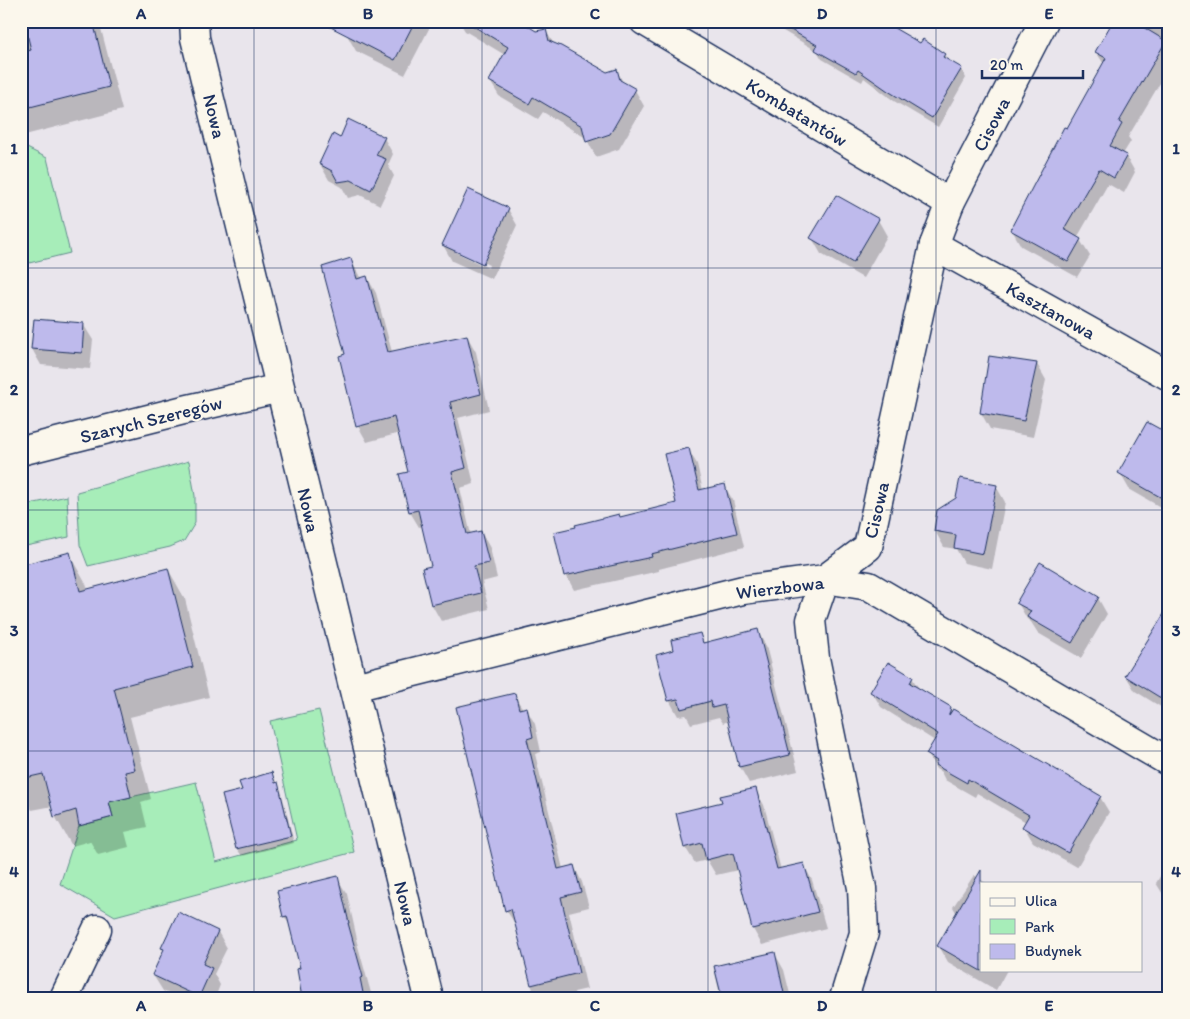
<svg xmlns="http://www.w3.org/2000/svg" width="1190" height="1019" font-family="Itim,sans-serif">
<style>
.green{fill:#a7edb9;stroke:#618e8c}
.shadow{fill:#0003;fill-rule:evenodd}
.building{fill:#bebaec;stroke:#1b2f5e}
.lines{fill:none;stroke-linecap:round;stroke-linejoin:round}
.minor-casing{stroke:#1b2f5e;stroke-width:31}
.minor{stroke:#fbf7ec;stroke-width:28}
.grid{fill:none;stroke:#1b2f5e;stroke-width:1;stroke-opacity:0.55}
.labels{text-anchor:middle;stroke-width:4.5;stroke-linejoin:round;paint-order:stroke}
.street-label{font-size:19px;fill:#1b2f5e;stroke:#fbf7ec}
.neatline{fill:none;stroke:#1b2f5e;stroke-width:2}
.grid-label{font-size:16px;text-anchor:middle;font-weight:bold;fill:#1b2f5e}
</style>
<rect width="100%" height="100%" fill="#e9e5ec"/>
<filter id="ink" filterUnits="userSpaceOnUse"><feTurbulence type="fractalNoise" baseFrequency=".02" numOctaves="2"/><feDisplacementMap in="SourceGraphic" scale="10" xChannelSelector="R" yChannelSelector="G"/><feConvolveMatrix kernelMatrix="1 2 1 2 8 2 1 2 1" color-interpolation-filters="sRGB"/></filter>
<g filter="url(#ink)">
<g class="green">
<path d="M21,145L47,158L70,253L21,265Z"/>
<path d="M189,461L195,496V523L184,541L170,547L88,566L80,545L77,492Z"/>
<path d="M67,496L69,537L21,547V506Z"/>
<path d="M319,710L354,852L115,916L60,884L79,826L113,817L109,802L196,782L216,862L297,840L270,721Z"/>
</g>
<g class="shadow">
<path d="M25,21H99L122,110L21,136V30L27,28Z"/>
<path d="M354,21H433L405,75L356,51L347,35Z"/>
<path d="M459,21H517L536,32L545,30L554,44L607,74L617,71L624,84L635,90L644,106L619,149L596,157L586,138L543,112L538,119L499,96L490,81L505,55L465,31Z"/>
<path d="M758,21H879L921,45L944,54L948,62L961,69L966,78L938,127L894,101L864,78L862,82L822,59L817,51L768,22L766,26Z"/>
<path d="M1114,21H1169V68L1128,137L1131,141L1123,154L1126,156L1135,172L1124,193L1108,184L1077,238L1080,240L1090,256L1077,277L1021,246L1012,230L1104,64L1096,52Z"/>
<path d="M384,138L393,154L388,165L394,176L380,205L360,195L348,198L342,187L329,180L320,164L340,140Z"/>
<path d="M508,209L517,225L492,279L452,261L443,245ZM455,249L489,265L488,268L455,252Z"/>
<path d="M878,220L887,236L863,278L821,254L812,238Z"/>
<path d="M351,260L361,279L367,277L376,293L392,352L467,336L476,352L489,410L458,418L474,484L460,488L471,535L481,532L490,548L497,578L482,582L489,609L441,621L432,605L423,569L433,567L423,526L419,527L410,512L409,473L400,433L367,442L358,426L347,355Z"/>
<path d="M83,324L93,340L90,369L41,365L32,349Z"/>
<path d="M1037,364L1046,380L1033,437L990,429L981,413Z"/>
<path d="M1169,439V512L1129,489L1120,473Z"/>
<path d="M688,449L697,464L703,491L724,486L733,500L744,547L659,569V571L574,590L566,575L620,518L678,504Z"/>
<path d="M996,486L1005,502L992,569L964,563L956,549L944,547L935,531Z"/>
<path d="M69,554L86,584L88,590L168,569L185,599L209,697L130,717L151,799L141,802L147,827L125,832L129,847L98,855L90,841L72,846L55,816L53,806L32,810L21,792V566Z"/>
<path d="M1098,598L1107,614L1081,658L1038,633L1031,622L1027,619L1018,603Z"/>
<path d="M757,630L766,646L798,771L749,783L740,767L729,721L723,723L719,717L691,724L686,715L678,716L669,700L675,651L699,635L704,643Z"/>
<path d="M1169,638V712L1135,691L1126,676Z"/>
<path d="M912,678L920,690L950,708L954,715H961L1100,797L1109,812L1077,867L1033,842L1024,827L1026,822L977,793L975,797L945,780L941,772L936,769L928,754L935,741L881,707L872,692Z"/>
<path d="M514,695L523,709L526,708L535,724L541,752L535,754L563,869L574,866L582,882L589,907L569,912L587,989L574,992L576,998H535L516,925L506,910Z"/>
<path d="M272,774L281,791L294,843L242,856L237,849L224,796L243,791Z"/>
<path d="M755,789L764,805L781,870L803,864L812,880L826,928L762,945L753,929L738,870L716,875L707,860L695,863L685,847L723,803Z"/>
<path d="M1169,862V901L1166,899L1156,883Z"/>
<path d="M974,875L986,883H981V970H1007L996,990L948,962L939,946L957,914L953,907Z"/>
<path d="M337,878L347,894L357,939H356L371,993L368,994L369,998H313L292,929L284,916Z"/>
<path d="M218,932L227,948L214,974L220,985L215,998H177L163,991L153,975L164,950L163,948Z"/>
<path d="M775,954L784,970L791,998H721L714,968Z"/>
</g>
<g class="building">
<path d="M24,21H93L109,87L30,107L29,102L21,104V53L31,50Z"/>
<path d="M319,21H415L395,60Z"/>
<path d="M465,21H520L536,31L546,29L549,41L561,46L607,72L617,69L620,80L636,89L610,134L586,142L582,126L533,97L529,104L489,81L508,47Z"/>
<path d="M775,21H882L920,43L923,39L945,54L943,57L962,68L932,118L888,91L858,70L856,73L815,50L817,45Z"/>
<path d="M1113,21H1133L1166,41L1119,122L1122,124L1110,146L1127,155L1114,178L1099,169L1064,229L1081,239L1068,262L1010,230L1064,127L1067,128L1106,58L1095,52Z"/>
<path d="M348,119L385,137L376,155L386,159L371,190L351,180L338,182L332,171L319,164L333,134L340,138Z"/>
<path d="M468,189L509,208L483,264L442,245Z"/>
<path d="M836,195L879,219L853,263L810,238Z"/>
<path d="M351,258L357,279L367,276L388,352L467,335L481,394L450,402L466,468L452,472L467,534L481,531L489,563L474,566L481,593L431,605L422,568L431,566L418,510L409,512L399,474L408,472L394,417L356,427L339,356L345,354L322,267Z"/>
<path d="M34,319L84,323L82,353L31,349Z"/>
<path d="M989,356L1037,363L1024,421L980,413Z"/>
<path d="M1147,422L1169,434V502L1118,473Z"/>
<path d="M689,448L699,490L725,484L737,533L651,554L652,557L564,576L554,532L576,527L575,525L619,514L620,517L676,503L664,454Z"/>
<path d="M960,478L997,485L983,554L954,548L956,535L934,531L937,510L956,498Z"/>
<path d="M70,552L80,591L168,568L193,667L114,688L135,770L125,772L131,797L109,802L113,817L79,826L76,810L54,817L43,774L21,779V565Z"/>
<path d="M1040,562L1099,597L1072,643L1027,617L1031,611L1016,603Z"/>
<path d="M1169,606V703L1125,676Z"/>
<path d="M758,629L790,755L739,767L724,705L712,708L711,701L681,709L678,699L668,701L656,655L673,650L671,640L700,633L703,643Z"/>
<path d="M888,662L913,677L910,683L951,707L949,715L953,709L1101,796L1068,853L1022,827L1029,815L968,779L967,783L935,765L937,761L926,754L938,734L870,692Z"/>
<path d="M515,693L519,709L527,707L533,737L527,739L558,869L574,865L581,892L561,897L579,973L531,985L511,909L505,911L456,707Z"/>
<path d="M272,772L275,783L278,782L291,836L236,849L222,795L242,790L239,782Z"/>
<path d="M756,788L777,869L804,863L818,912L752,929L733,853L706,860L702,843L684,848L676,813L722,802L720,796Z"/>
<path d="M981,870V971L937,946Z"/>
<path d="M338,876L349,923H348L363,977L360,978L364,998H302L297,969L300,968L287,916L283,917L277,891Z"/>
<path d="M178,912L218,931L203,964L212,968L199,997L152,975L164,949L161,948Z"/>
<path d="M775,952L785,998H722L714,966Z"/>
</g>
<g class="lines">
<g class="minor-casing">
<g id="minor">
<path d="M194,21L195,38L429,998"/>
<path d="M644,21L950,203"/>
<path d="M934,245L1169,376"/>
<path d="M21,451L188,409L280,388"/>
<path d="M354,687L743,590L825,579L869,586L1169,762"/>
<path d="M64,998L97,929"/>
<path d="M844,998L864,933L862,888L815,658L811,620L825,579L868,547L934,245L950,203L1044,21"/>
</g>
</g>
<use href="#minor" class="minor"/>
</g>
</g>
<path class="grid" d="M254,21V998M482,21V998M708,21V998M936,21V998M21,268H1169M21,510H1169M21,751H1169"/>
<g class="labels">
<g class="street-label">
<text transform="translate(797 112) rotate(31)" y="7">Kombatantów</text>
<text transform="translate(215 116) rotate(76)" y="7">Nowa</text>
<text transform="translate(991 124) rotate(-63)" y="7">Cisowa</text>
<text transform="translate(1051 310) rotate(29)" y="7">Kasztanowa</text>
<text transform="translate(151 419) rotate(-14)" y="7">Szarych Szeregów</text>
<text transform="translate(309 510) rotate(77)" y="7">Nowa</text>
<text transform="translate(876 510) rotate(-77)" y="7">Cisowa</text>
<text transform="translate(780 587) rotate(-7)" y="7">Wierzbowa</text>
<text transform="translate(406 903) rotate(76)" y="7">Nowa</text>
</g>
</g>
<rect width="1190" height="1019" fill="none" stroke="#fbf7ec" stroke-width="55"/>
<rect x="980" y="882" width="162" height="90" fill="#fbf7ec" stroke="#a1a7b3"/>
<rect x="990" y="898" width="25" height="8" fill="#fbf7ec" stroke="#a1a7b3"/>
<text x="1025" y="906" font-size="15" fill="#1b2f5e">Ulica</text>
<rect x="990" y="919" width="25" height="15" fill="#a7edb9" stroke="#a1a7b3"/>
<text x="1025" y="932" font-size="15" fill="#1b2f5e">Park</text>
<rect x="990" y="944" width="25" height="15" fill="#bebaec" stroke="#a1a7b3"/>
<text x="1025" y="956" font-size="15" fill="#1b2f5e">Budynek</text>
<path d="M982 70v8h101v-8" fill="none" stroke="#1b2f5e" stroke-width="2.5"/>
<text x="990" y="70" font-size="15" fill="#1b2f5e" stroke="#fbf7ec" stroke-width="4" paint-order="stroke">20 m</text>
<rect x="28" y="28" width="1134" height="964" class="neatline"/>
<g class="grid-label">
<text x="141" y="19">A</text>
<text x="368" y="19">B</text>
<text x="595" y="19">C</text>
<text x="822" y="19">D</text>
<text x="1049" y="19">E</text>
<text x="14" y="154">1</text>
<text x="1176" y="154">1</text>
<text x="14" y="395">2</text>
<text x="1176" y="395">2</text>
<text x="14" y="636">3</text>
<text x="1176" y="636">3</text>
<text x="14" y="877">4</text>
<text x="1176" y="877">4</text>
<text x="141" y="1011">A</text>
<text x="368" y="1011">B</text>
<text x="595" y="1011">C</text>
<text x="822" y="1011">D</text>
<text x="1049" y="1011">E</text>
</g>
</svg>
